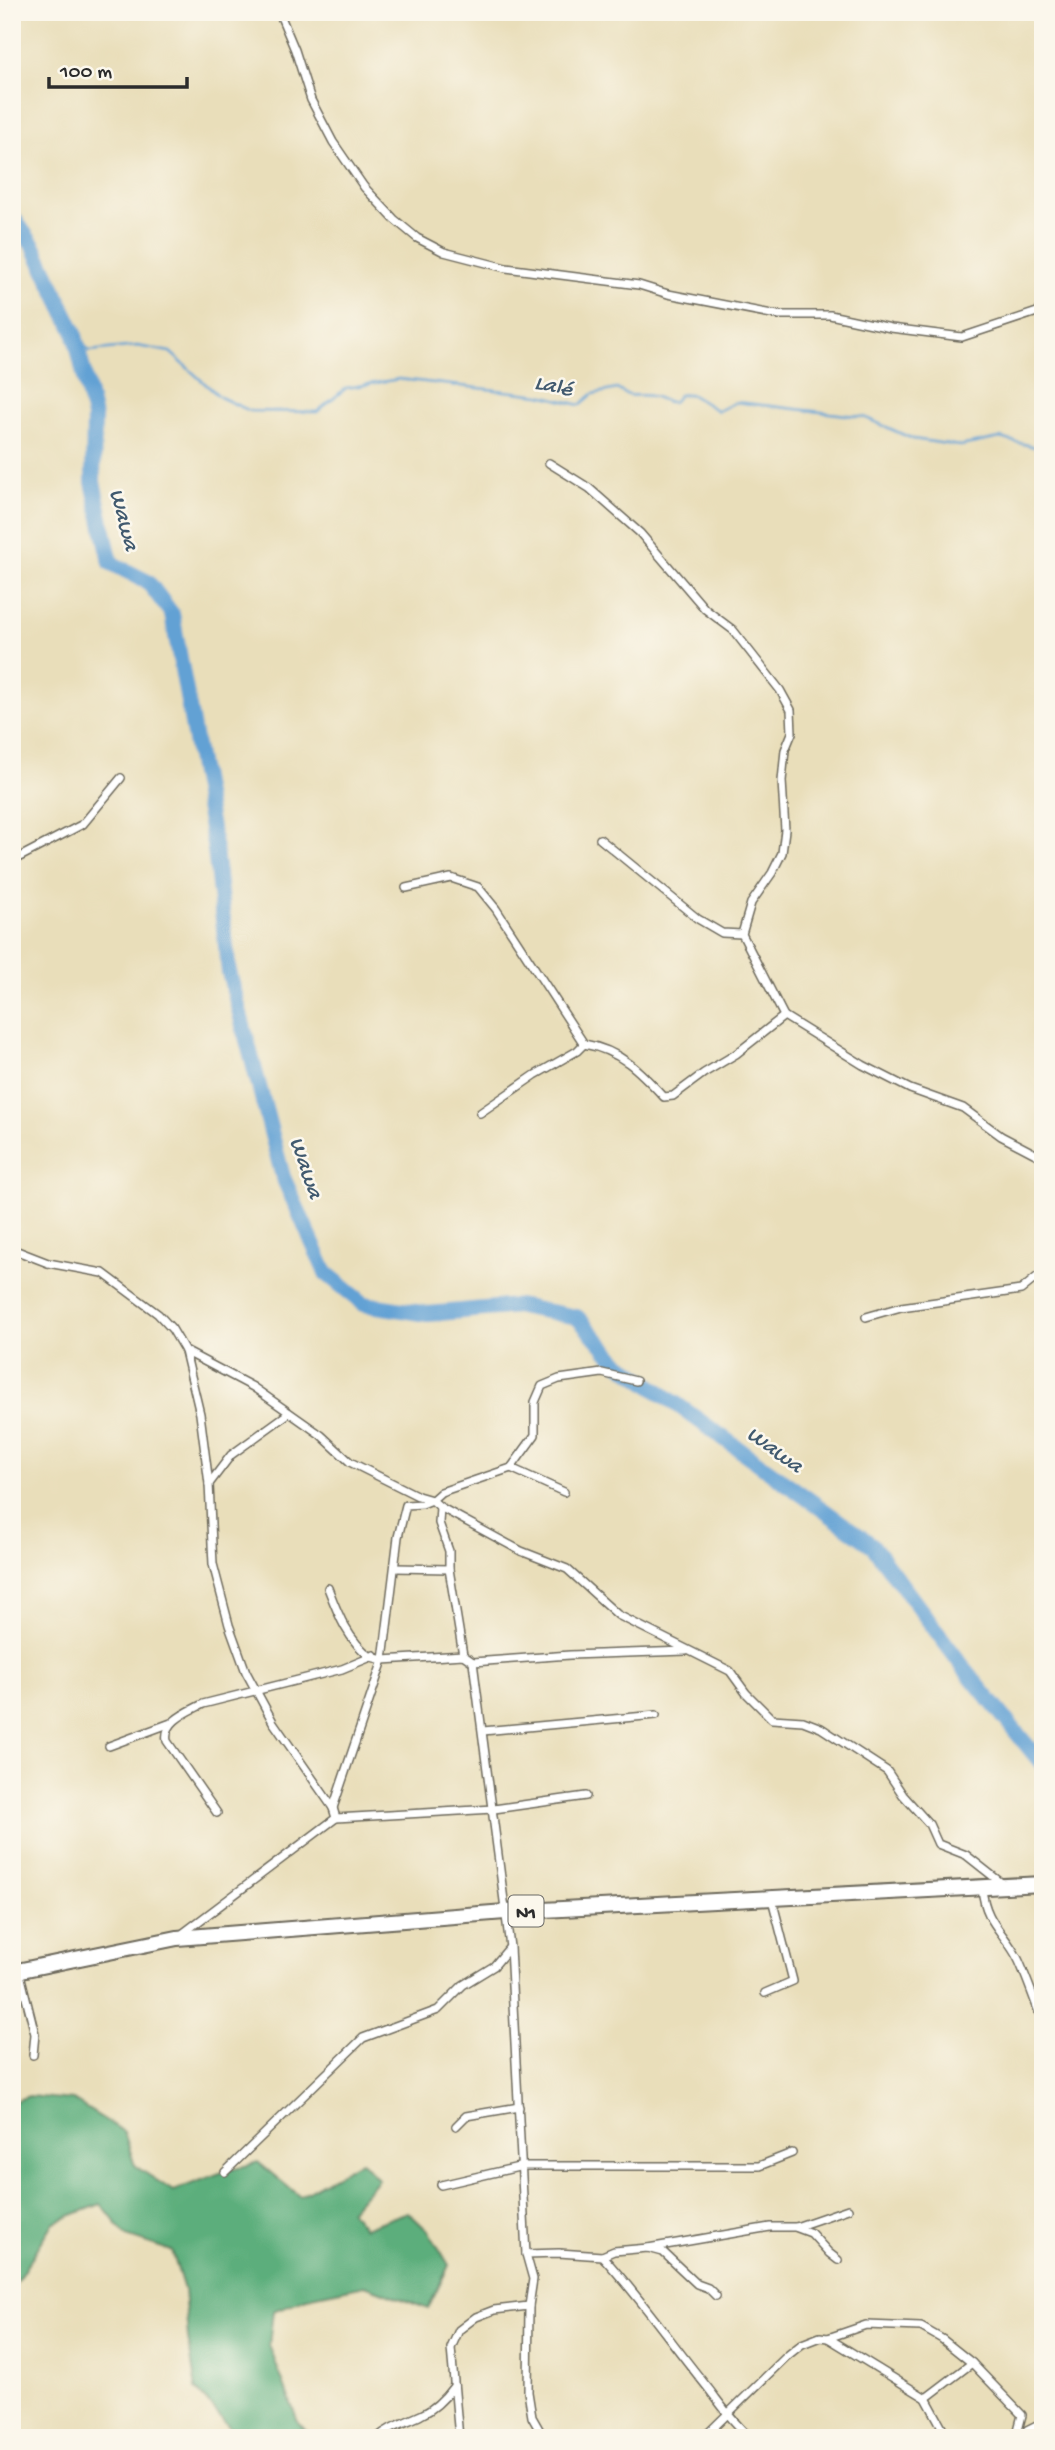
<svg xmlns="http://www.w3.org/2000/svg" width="1055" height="2450" font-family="'Gochi Hand',sans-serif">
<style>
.forest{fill:#5cae7b;stroke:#446c53;stroke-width:2}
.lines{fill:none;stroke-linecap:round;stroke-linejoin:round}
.stream{stroke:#62a1d4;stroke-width:2.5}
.river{stroke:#62a1d4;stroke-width:16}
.street-casing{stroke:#6e6a5d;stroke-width:10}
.highway-casing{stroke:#6e6a5d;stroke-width:18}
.street{stroke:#fff;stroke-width:7}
.highway{stroke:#fff;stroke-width:14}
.labels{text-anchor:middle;stroke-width:5;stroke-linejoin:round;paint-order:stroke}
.shield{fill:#fbf7ec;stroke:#696865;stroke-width:2}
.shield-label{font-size:19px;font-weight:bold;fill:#2b2b2b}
.water-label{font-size:23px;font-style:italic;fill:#415a6f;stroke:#fbf7ec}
</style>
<rect width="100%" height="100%" fill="#fbf7ec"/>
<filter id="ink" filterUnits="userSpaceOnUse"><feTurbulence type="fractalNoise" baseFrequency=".0143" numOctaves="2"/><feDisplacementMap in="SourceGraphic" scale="14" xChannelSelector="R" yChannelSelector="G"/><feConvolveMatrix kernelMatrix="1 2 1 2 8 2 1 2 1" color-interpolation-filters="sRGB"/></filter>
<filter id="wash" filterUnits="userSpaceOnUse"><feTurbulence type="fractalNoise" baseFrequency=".00686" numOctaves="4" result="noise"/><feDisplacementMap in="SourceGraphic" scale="28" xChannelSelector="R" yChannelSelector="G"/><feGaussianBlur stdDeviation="1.57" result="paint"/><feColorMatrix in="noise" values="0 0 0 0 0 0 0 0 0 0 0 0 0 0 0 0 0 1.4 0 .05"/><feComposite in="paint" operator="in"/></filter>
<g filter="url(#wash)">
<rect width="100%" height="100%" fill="#e9deba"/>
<path class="forest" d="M29,2096L73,2100L124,2132L135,2166L173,2191L220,2173L258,2162L299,2196L361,2161L378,2179L350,2211L364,2228L408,2212L429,2232L449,2265L428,2309L365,2285L312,2296L273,2311L269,2345L298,2422L312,2438H239L196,2389L188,2338L184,2290L172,2251L126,2236L101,2204L54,2222L12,2289V2102Z"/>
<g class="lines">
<path class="stream" d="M74,331L89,351L137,346L170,352L220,397L250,411L317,412L346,388L399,379L541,395L580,405L593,394L617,389C633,400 635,393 651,396C660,397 663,403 673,402L679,395L690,394L718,411L736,402L864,417L913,439L960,446L1000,438L1043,449"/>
<path class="river" d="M12,216L34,247L74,331L94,417L93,482L111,563L148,582L172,614L215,850L229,972L283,1177L326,1273L364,1304L428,1314L518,1306L577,1317L618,1362L872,1545L967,1672L1043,1765"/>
</g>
</g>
<g filter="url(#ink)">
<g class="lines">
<g class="street-casing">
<g id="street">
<path d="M279,12L295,50L311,100L333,142L364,187L394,219L417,238L444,252L506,268L639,285L668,294L777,315H830L891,328L962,337L1043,310"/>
<path d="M549,463L589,488L640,533L705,609L733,630L780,690L791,710L792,733L785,750L782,781L785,830L782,853L772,873L751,903L742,934L784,1016L863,1065L910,1089L963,1108L1001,1136L1043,1158"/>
<path d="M600,839L698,919L722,933L742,934"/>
<path d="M12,861L83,824L121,778"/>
<path d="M406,888L451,878L478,887L496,909L584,1044C620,1050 640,1071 664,1097L673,1096L704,1073L736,1054L784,1016"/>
<path d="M480,1113L535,1075L577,1051L584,1044"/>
<path d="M12,1249L48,1263L103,1273L158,1314L172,1329L185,1351L200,1414L209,1484L213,1564L229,1625L246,1672L273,1722L333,1808L336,1818L182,1934"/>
<path d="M866,1317L901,1307L1021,1290L1043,1272"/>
<path d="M185,1351L253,1387L321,1435L350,1462L418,1496L432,1500L441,1492L511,1468L535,1435V1402L542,1386L559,1379L602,1373L636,1381"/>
<path d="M511,1468L564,1492"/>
<path d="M209,1484L231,1455L289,1413"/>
<path d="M440,1507L439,1523L449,1551V1569L463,1655"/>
<path d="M395,1568L449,1569"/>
<path d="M328,1588C338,1614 348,1641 371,1657L374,1655"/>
<path d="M473,1662L570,1655L686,1651"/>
<path d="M483,1731L656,1715"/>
<path d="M109,1746L171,1723"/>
<path d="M333,1808L383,1660L398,1537L406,1505L422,1504L432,1500L440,1507L521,1551L567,1569L618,1615L730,1671L746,1693L772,1719L803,1721L821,1728L887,1771L903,1795L929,1824L938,1844L966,1855L1004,1885"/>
<path d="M217,1813L167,1741C163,1721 188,1712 203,1704L342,1669L371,1657L383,1660L463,1655L473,1662L510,1947L526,2254L533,2279L529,2306L528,2392L532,2417L544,2438"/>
<path d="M336,1818L494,1809L586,1796"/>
<path d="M982,1888C985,1924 1006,1933 1019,1961C1028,1981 1035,2002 1043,2023"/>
<path d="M19,1970L35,2034L33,2055"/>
<path d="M765,1993L793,1981L772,1899"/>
<path d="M456,2126L466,2116L519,2107"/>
<path d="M225,2172L363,2038L438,2010L463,1985L494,1966L509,1948"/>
<path d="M441,2185L523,2166H759L792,2153"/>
<path d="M796,2227L848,2209"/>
<path d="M648,2248L770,2227H795L811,2233L829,2253L838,2260"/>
<path d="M526,2254L559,2253L602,2256C641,2298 672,2344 708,2388C722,2406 734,2424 751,2438"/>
<path d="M602,2256L614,2251L648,2248L663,2252L697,2284L708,2288L716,2296"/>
<path d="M828,2338L866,2325L921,2327L942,2339L972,2363"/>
<path d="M926,2398L972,2363L1022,2415L1016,2438"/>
<path d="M377,2438C390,2426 405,2423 421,2415C435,2409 445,2398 454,2386"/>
<path d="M459,2438L451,2348L459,2330L476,2317L494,2310L529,2306"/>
<path d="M703,2438L787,2356L802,2344L820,2337L828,2338L926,2398L948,2438"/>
<path d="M1018,2438L1027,2430L1043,2422"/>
</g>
</g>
<g class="highway-casing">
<path id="highway" d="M12,1972L177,1938L505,1912L1043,1884"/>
</g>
<use href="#street" class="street"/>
<use href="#highway" class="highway"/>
</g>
</g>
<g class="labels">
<rect class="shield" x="508.5" y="1895.5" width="35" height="31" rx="5"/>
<g class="shield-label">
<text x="526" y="1918">N1</text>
</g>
<g class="water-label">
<text transform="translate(554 384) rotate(12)" y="8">Lalé</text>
<text transform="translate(126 519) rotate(75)" y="8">Wawa</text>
<text transform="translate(308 1167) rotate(71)" y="8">Wawa</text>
<text transform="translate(776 1448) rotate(36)" y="8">Wawa</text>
</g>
</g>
<rect width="1055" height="2450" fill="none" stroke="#fbf7ec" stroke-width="42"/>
<path d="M49 77v10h138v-10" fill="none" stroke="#2b2b2b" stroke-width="3.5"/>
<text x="60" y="77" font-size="21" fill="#2b2b2b" stroke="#fbf7ec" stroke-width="5" paint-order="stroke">100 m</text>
</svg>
